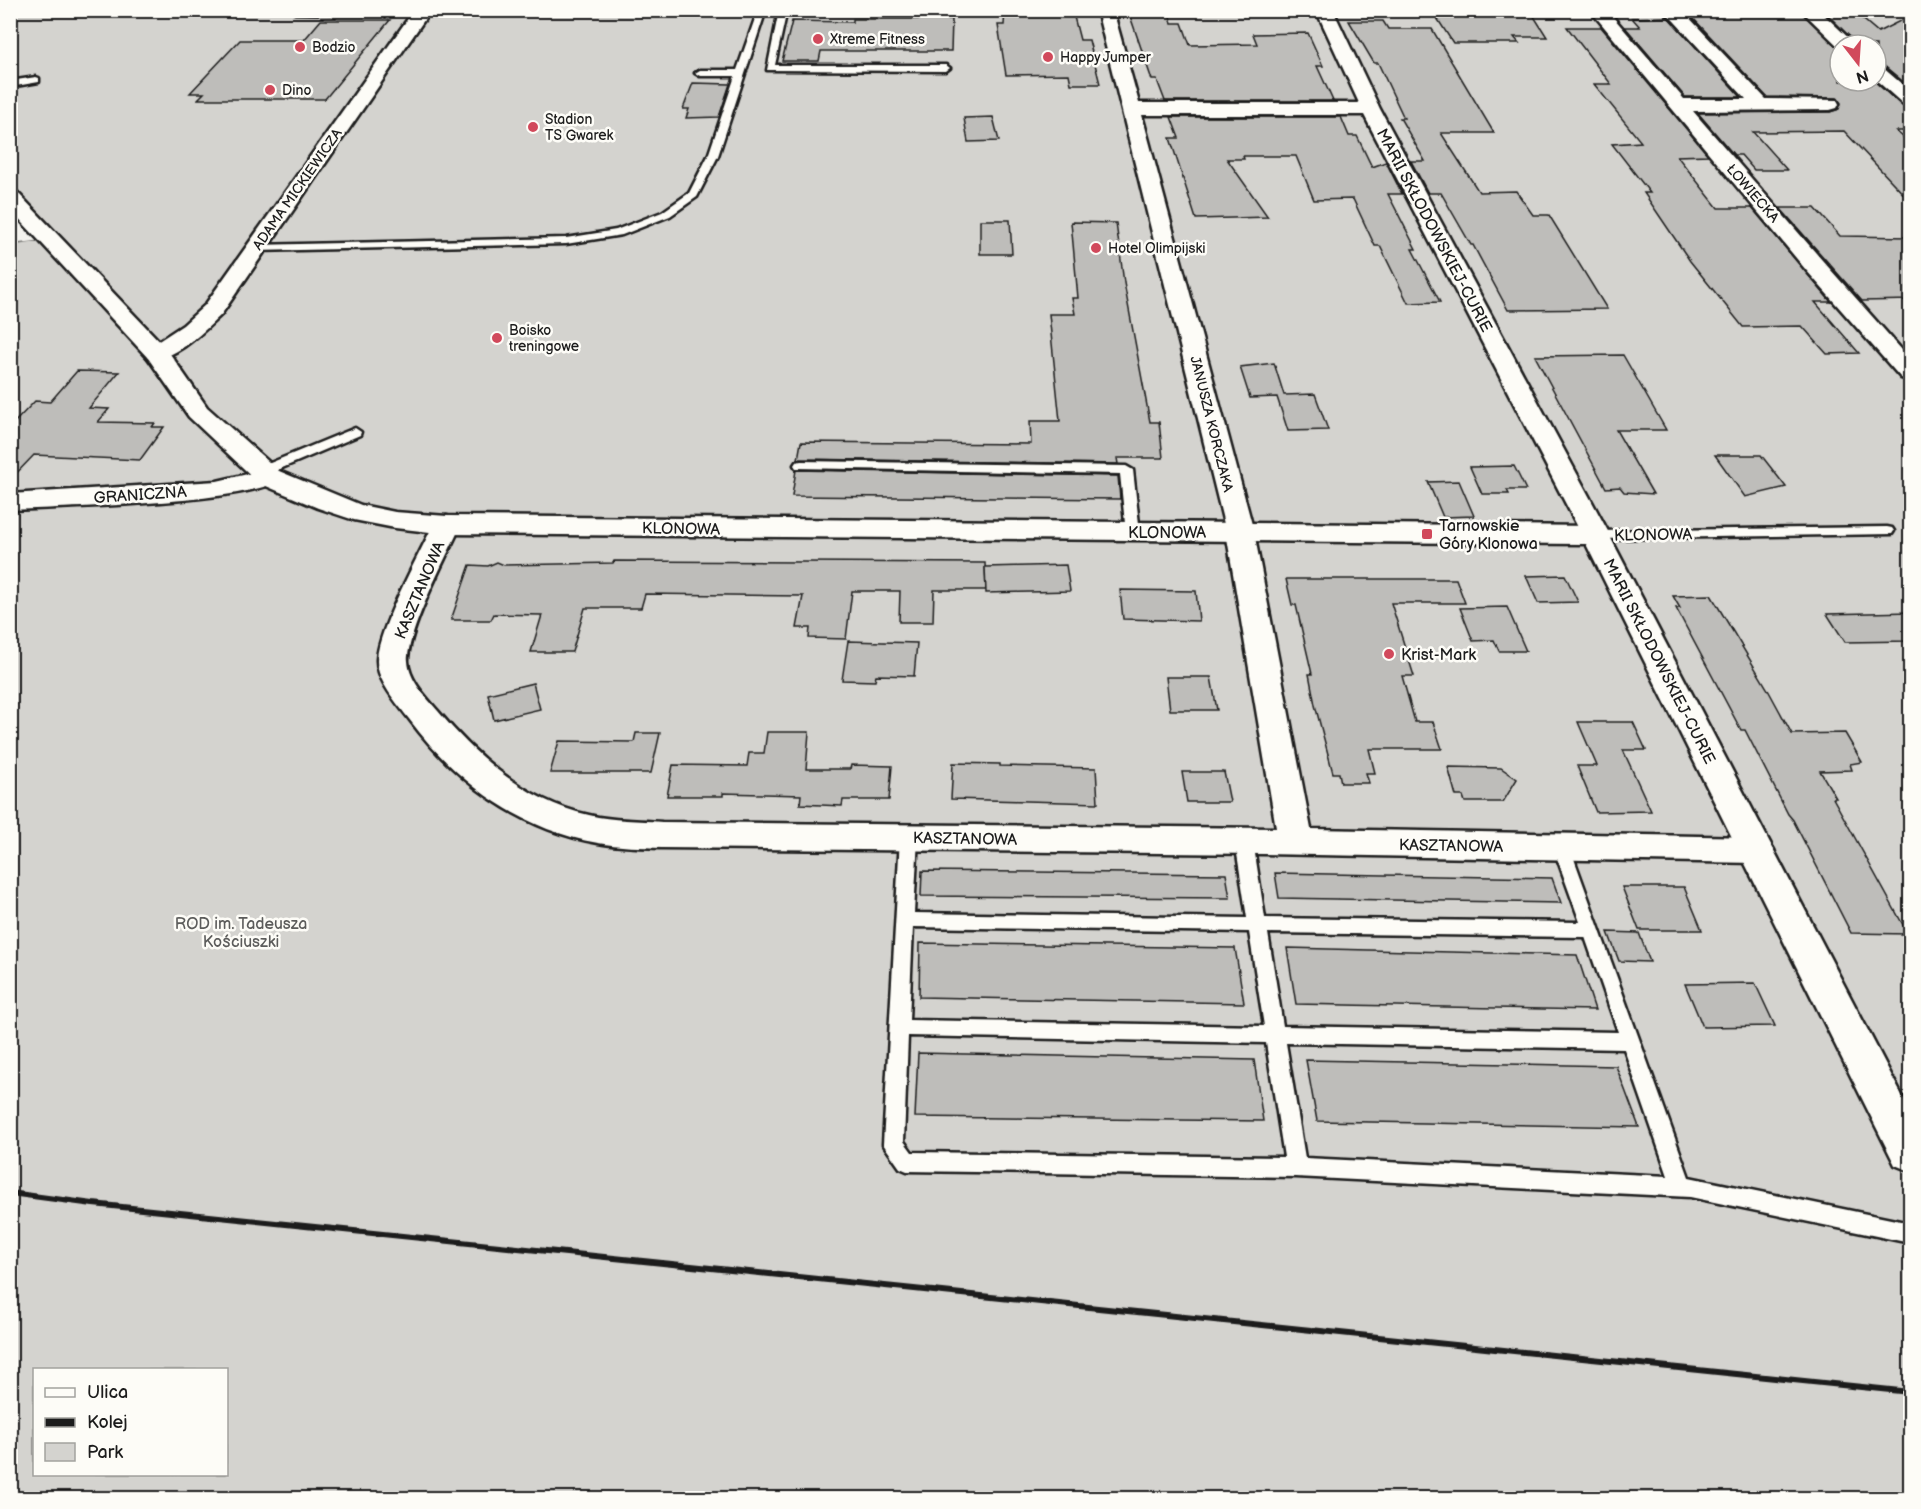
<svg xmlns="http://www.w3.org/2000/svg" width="1921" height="1509" font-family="'Balsamiq Sans',sans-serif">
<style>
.green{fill:#d4d3cf;stroke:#787876;stroke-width:1.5;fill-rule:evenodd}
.building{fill:#bebdba;stroke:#1c1c1c;stroke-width:1.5}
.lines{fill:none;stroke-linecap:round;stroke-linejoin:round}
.service-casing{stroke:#1c1c1c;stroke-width:5}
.minor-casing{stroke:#1c1c1c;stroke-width:5}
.tertiary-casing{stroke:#1c1c1c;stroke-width:5}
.service{fill:#fdfcf7;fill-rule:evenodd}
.minor{fill:#fdfcf7;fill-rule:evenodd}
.tertiary{fill:#fdfcf7;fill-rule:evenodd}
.rail{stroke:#1c1c1c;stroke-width:6}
.poi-dot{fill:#d1495b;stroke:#fdfcf7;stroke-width:2}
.labels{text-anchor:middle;stroke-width:5;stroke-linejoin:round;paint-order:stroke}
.far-poi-label{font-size:14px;fill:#1c1c1c;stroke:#fdfcf7;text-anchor:start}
.far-street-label{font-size:14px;fill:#1c1c1c;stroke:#fdfcf7}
.street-label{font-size:16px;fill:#1c1c1c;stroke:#fdfcf7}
.poi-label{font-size:16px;fill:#1c1c1c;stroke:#fdfcf7;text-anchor:start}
.park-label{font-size:16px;fill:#5c5c5b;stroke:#fdfcf7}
</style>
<rect width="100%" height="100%" fill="#f4f3ee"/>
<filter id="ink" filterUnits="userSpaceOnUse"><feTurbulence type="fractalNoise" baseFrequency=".0167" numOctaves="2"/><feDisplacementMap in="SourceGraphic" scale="12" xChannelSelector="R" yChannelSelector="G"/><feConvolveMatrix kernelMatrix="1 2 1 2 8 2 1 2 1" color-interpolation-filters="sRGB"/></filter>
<g filter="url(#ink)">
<path class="green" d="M11,11H1910V1498H11L10,245L49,240L11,200ZM1840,45H1876V81H1840ZM34,1370H226V1474H34Z"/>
<g class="building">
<path d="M1005,10L1073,13L1080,40H1089L1100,84H1071L1069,74L1006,75L998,25H1004Z"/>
<path d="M1128,10L1169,13L1172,23H1182L1190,45L1257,44L1253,34L1308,33L1323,66H1317L1333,101H1165L1157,80H1152Z"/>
<path d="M1471,10H1530L1547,37H1514L1519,43H1453L1435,15H1474Z"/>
<path d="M1693,10H1799L1840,50V81H1874L1902,106L1911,107V131H1896L1911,144V202L1844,131L1753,132L1787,170H1754L1741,155H1734L1698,113L1830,112L1839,109L1841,103L1837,98L1767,97L1692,17H1700Z"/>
<path d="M1823,10H1852L1878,32L1906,18L1911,19V88L1883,65L1876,64V45H1858Z"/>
<path d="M1668,17L1741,97H1685L1625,27H1640L1632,18Z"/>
<path d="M853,19H952L951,51H821L819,61H782L792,21L853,22Z"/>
<path d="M321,20H390L325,99H198L204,93H190L240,40H304Z"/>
<path d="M1349,21H1383L1388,29H1432L1494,133H1441L1479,192L1516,191L1533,215H1549L1607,309L1508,310L1473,245H1471L1441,193H1428L1411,161H1425L1400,118H1404L1378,63H1374Z"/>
<path d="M1567,27H1601L1708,155L1677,156L1718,208H1752L1831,302H1815L1859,353L1827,354L1802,326L1743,327L1690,261L1644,193H1650L1612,144L1641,142L1594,84H1611Z"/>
<path d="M693,83L730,84L719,117L686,118L689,109H683Z"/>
<path d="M993,117L999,141L968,142L964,118Z"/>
<path d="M1171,117H1341L1349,136H1357L1372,167L1386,162L1402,194H1388L1416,249H1412L1440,302L1408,303L1380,246H1375L1353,199L1314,200L1296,156H1243L1244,159H1227L1268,217L1196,219L1170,138H1179Z"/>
<path d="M1780,208H1815L1840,236L1911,237V300L1862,301Z"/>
<path d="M980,220H1010L1012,254H980Z"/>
<path d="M1071,222L1116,223L1124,283L1150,422H1159L1163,458H1117L1118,464L798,459L801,442L1031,444L1030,421H1060L1049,314H1075L1072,298H1078Z"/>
<path d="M1623,355L1666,430H1616L1653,494L1624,492L1620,487L1606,488L1535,356Z"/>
<path d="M1274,363L1284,395L1315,394L1328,430L1288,431L1277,397L1250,398L1240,367Z"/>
<path d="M77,371L119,372L89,408L109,409L98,422L155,423L152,427H164L140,460L34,455L10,480V427L35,401L50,402Z"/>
<path d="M1715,455H1761L1786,487L1745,497Z"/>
<path d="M1514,466L1526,490H1507L1509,494H1482L1470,467Z"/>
<path d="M796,470L1118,476L1120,499L792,496Z"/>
<path d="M1459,481L1474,516L1443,517L1428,482Z"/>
<path d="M614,561L985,563L986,590H934L933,622H899L900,591H852L846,639L809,638L810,628H797L803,596L645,594L641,608H585L572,652H531L542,615L494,614L491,620H451L470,565L488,566L497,562L504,565L613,563Z"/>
<path d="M1066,565L1070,591L986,593L985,567Z"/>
<path d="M1565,575L1578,602L1538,603L1526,576Z"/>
<path d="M1286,579H1456L1465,603H1391L1414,676H1402L1415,722H1433L1442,749H1369L1375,773H1366L1369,783H1341L1339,773H1333L1315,705L1309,674H1312L1296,605H1292Z"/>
<path d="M1120,590L1196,591L1199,621L1123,619Z"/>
<path d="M1711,595L1767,688L1792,734L1845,733L1862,762L1850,764L1852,770L1820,771L1836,798H1833L1908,934L1851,933L1793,820L1788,814L1745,730H1741L1676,608H1680L1673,596Z"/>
<path d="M1507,607L1526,651H1499L1494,640L1473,641L1460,608Z"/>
<path d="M1911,612V641L1845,642L1827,614Z"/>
<path d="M848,641L917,643L914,676L876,675L875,681L842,680Z"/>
<path d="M1166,677H1211L1217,710H1170Z"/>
<path d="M533,683L540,709L494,720L488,694Z"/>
<path d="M1578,722H1633L1646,750H1623L1651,811L1596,812L1577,766H1597Z"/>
<path d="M767,732H809L806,769H850L851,765L892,766L889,800H843L842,806L800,804L801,795L723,793V796H667L673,765L747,766L749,753H764Z"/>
<path d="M636,733H660L651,773H550L559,741L634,742Z"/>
<path d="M953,763L1000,764V766L1096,768L1098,803L951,799Z"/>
<path d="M1448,767L1501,768L1517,779L1503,802H1465L1463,796H1456Z"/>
<path d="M1182,772H1224L1230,802H1187Z"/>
<path d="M922,871L1226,874L1230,898L921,896Z"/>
<path d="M1275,873L1552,878L1561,903L1279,898Z"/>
<path d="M1622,887H1684L1702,930H1639Z"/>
<path d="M1608,932L1639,933L1650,962L1619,961Z"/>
<path d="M920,943L1235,948L1244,1003L919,997Z"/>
<path d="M1287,948L1577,955L1595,1010L1296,1004Z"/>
<path d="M1755,983L1775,1026L1703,1027L1685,984Z"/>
<path d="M918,1053L1254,1060L1263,1121L915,1117Z"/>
<path d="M1306,1060L1616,1066L1639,1127L1317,1121Z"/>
</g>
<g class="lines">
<g class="service-casing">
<g id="service">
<path d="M291,10H425L426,12L422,15L295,13Z"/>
<path d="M758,10H766L718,156L697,197L670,216L622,235L566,244L256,251L251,248L256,245L566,238L616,230L662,212L689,193L708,156L735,76H700L695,73L700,70H737Z"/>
<path d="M779,10H787L775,65H946L950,68L946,71L767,70Z"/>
<path d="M36,77L39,78V82L10,87V81Z"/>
<path d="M355,428L361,432L360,435L268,474L263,475L256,471L258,468Z"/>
<path d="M801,461L1126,466L1133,470L1140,533L1133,537L1126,533L1120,474L796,468L794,465L796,462Z"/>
<path d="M1887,527L1892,528L1894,531L1892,534L1596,539L1589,535L1596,531Z"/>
<path d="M909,830L915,832L918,837L914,913L1247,918L1235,841L1238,836L1244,834L1250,836L1253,841L1265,918L1580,922L1553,847L1556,842L1562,840L1568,842L1689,1177L1910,1223V1243L1690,1197L1296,1177L907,1171L900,1168L883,1144L900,837L903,832ZM913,927L1249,932L1264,1026L909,1020ZM1268,933L1585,937L1618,1032L1283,1026ZM908,1036L1266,1043L1284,1157L912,1152L904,1141ZM1286,1043L1624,1049L1668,1176L1305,1158Z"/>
</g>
</g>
<g class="minor-casing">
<g id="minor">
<path d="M414,10H431L221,315C205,330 172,364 148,358L145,353L148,348L183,325L205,305Z"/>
<path d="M1097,10H1113L1139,103H1359L1316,10H1333L1380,109L1610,535L1606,541L1596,544L1586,541L1582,535L1364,115H1142L1254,532L1311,829L1756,837L1768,841L1774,850L1768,859L1756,863L1263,854L662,848C641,847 619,847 598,843C520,830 455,781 409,719C397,703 376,680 377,659C379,627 418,557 433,525L437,519L447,516L457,519L461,525C447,556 408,629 408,661C409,680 426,697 438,711C477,758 528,802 589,815C613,821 638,820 662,822L1276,828L1226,532Z"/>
<path d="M1590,10H1607L1684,99H1746L1664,10H1682L1766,99L1837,100L1839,104L1837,108L1830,110L1693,111L1822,260L1910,359V380L1901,378L1806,270Z"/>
<path d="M1801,10H1819L1856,45H1840V48Z"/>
<path d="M1896,10H1910V17L1898,14Z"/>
<path d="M1876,66L1882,67L1910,91V105L1903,104L1876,80Z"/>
<path d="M269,469L279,471L282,477C264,503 52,508 10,510V494L217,481Z"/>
</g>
</g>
<g class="tertiary-casing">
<path id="tertiary" d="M10,190L17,192L166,348L207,407L279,471L361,505L395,512L447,516L1596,526L1606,529L1910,1111V1171L1895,1165L1586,544L447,534L395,528L354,520L318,508L259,483L189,417L148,358L10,209Z"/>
</g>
<use href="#service" class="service"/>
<use href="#minor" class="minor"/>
<use href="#tertiary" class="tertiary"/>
<path class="rail" d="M10,1193L93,1204L1910,1392"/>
</g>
</g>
<g class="poi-dot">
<circle cx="818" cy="39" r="6"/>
<circle cx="300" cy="47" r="6"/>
<circle cx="1048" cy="57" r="6"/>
<circle cx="270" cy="90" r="6"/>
<circle cx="533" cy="127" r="6"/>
<circle cx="1096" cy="248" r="6"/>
<circle cx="497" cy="338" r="6"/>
<rect x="1421" y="528" width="12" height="12" rx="3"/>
<circle cx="1389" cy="654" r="6"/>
</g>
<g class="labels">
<g class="far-poi-label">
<text x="830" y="44">Xtreme Fitness</text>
<text x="312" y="52">Bodzio</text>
<text x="1060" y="62">Happy Jumper</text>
<text x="282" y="95">Dino</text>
<text x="545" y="124">Stadion<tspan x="545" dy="16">TS Gwarek</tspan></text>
<text x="1108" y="253">Hotel Olimpijski</text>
<text x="509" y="335">Boisko<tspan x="509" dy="16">treningowe</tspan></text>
</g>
<g class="far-street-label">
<text transform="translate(297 189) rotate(-55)" y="5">ADAMA MICKIEWICZA</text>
<text transform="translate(1753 193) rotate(49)" y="5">ŁOWIECKA</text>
<text transform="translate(1212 424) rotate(76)" y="5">JANUSZA KORCZAKA</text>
</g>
<g class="street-label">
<text transform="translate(1435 230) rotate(62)" y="6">MARII SKŁODOWSKIEJ-CURIE</text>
<text transform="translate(140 494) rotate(-4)" y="6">GRANICZNA</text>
<text transform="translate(681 528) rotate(1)" y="6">KLONOWA</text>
<text x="1167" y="538">KLONOWA</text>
<text transform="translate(1653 534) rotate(-1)" y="6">KLONOWA</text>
<text transform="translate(419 590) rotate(-67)" y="6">KASZTANOWA</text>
<text transform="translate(1660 661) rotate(63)" y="6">MARII SKŁODOWSKIEJ-CURIE</text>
<text transform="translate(965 838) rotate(1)" y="6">KASZTANOWA</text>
<text transform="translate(1451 845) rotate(1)" y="6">KASZTANOWA</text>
</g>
<g class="poi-label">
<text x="1439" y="531">Tarnowskie<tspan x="1439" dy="18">Góry Klonowa</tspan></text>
<text x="1401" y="660">Krist-Mark</text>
</g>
<g class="park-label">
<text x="241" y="929">ROD im. Tadeusza<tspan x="241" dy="18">Kościuszki</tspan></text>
</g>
</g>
<rect width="1921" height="1509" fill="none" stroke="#fdfcf7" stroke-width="36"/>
<rect x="18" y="18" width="1885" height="1473" fill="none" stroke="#1c1c1c" stroke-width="2" filter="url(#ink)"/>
<rect x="33" y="1368" width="195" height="108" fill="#fdfcf7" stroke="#a3a29f" stroke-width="1.5"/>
<rect x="45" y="1388" width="30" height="9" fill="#fdfcf7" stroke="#a3a29f" stroke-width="1.5"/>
<text x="87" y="1398" font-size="18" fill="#1c1c1c">Ulica</text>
<rect x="45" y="1418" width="30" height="9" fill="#1c1c1c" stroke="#a3a29f" stroke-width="1.5"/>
<text x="87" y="1428" font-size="18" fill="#1c1c1c">Kolej</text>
<rect x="45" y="1443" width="30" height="18" fill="#d4d3cf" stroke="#a3a29f" stroke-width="1.5"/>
<text x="87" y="1458" font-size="18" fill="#1c1c1c">Park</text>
<g transform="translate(1858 63) rotate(163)"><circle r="28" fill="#fdfcf7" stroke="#a3a29f" stroke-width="1.5"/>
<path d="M0-4.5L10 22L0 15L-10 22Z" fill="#d1495b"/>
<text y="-9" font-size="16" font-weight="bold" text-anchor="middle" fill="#1c1c1c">N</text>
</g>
</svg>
